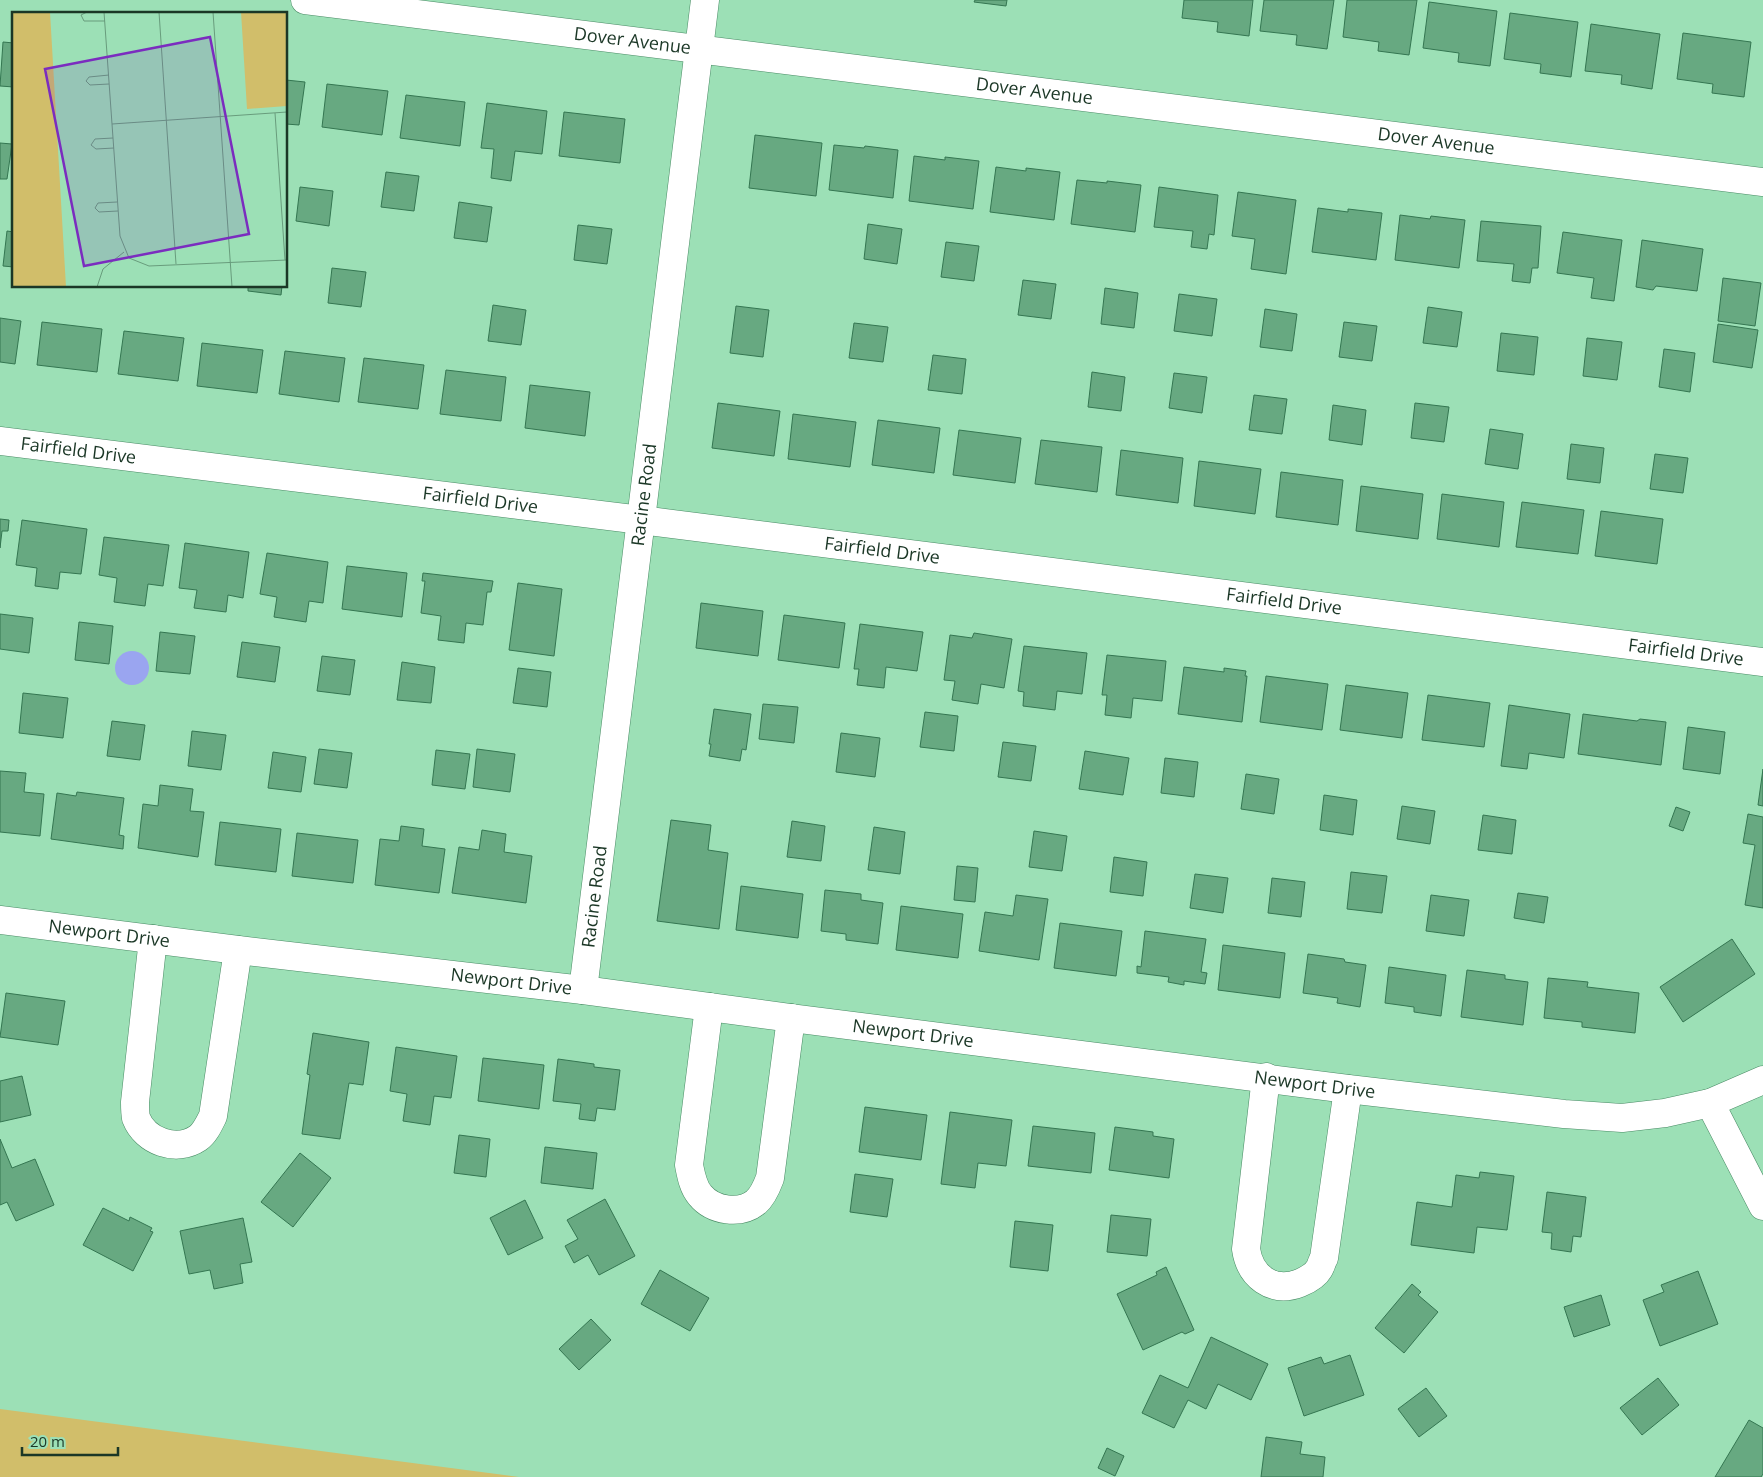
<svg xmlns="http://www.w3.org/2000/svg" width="1763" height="1477" font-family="'Open Sans',sans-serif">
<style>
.green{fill:#d1be6a}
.water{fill:#9aa5f0}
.building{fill:#67a981;stroke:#347651}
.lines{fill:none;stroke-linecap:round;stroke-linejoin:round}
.minor-casing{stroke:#498b65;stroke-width:29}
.minor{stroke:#fff;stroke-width:28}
.labels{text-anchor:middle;stroke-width:4;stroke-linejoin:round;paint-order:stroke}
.street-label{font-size:18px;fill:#1b3726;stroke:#9ce0b6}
.inset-road{fill:none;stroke:#689c7c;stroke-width:1}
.view{fill:#7b2cbf;fill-opacity:0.15;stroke:#7b2cbf;stroke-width:2.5}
.inset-edge{fill:none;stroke:#1b3726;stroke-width:2.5}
</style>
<rect width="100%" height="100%" fill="#9ce0b6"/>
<path class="green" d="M0,1409L519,1477H0Z"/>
<circle class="water" cx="132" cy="668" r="17"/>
<g class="building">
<path d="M975,0H1007L1006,6L974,2Z"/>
<path d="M1184,0H1253L1249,36L1217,32L1218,22L1182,18Z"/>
<path d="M1264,0H1334L1327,49L1296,45L1297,35L1260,31Z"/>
<path d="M1347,0H1417L1409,55L1378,51L1379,42L1343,37Z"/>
<path d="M1429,2L1497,11L1490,66L1458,62L1459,53L1423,48Z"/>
<path d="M1510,13L1578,22L1571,77L1540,73L1541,64L1504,59Z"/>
<path d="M1591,24L1660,34L1652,89L1621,84L1622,75L1585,71Z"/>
<path d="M1683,33L1751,42L1744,97L1712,93L1713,84L1677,79Z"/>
<path d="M3,42L14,43V87L0,86Z"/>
<path d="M286,80L305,82L299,125L286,124Z"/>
<path d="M327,84L388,91L382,135L322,127Z"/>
<path d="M406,95L465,102L460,146L400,138Z"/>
<path d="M487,103L547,111L542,154L515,151L511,181L491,178L494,149L481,148Z"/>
<path d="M564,112L625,119L620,163L559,156Z"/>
<path d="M755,135L822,143L816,196L749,188Z"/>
<path d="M0,143L12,144L7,179H0Z"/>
<path d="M834,145L864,148L865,146L898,150L893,198L829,190Z"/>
<path d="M914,156L945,160V157L979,161L973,209L909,201Z"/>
<path d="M996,167L1026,171V168L1060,172L1054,220L990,212Z"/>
<path d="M386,172L419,176L414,211L381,207Z"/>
<path d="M1077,180L1107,183V181L1141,185L1135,232L1071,224Z"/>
<path d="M300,187L333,191L329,226L296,221Z"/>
<path d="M1159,187L1218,195L1214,235L1209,234L1207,249L1191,247L1193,231L1154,227Z"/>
<path d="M1238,192L1296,200L1286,274L1251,269L1255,239L1232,236Z"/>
<path d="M459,202L492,207L487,242L454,238Z"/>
<path d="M1318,208L1348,212V209L1382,213L1376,260L1312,252Z"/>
<path d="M1400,215L1430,219L1431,216L1465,220L1459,268L1395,260Z"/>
<path d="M1481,221L1541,226L1538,268H1532L1530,283L1512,281L1514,264L1477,261Z"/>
<path d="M868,224L902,229L897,264L864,259Z"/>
<path d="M578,225L612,229L607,264L574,260Z"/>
<path d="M7,231L14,232V267L3,266Z"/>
<path d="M1563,232L1622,240L1614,301L1591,298L1594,278L1557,273Z"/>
<path d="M1642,240L1703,249L1697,291L1656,286L1653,290L1636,287Z"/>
<path d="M946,242L979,246L974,281L941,277Z"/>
<path d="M332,268L366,272L361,307L328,303Z"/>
<path d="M1723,278L1761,283L1755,326L1718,321Z"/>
<path d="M1023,280L1056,284L1051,319L1018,315Z"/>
<path d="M248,286H282L281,295L248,291Z"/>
<path d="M1105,288L1138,293L1134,328L1101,324Z"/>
<path d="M1179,294L1217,299L1212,336L1174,331Z"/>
<path d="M493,305L526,310L521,345L488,341Z"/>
<path d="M736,306L769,310L763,357L730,353Z"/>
<path d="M1428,307L1462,312L1457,347L1423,343Z"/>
<path d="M1265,309L1297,314L1292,351L1260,347Z"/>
<path d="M0,318L21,321L15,364L0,362Z"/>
<path d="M42,322L102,329L97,372L37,365Z"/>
<path d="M1344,322L1377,326L1372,361L1339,357Z"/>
<path d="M854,323L888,327L883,362L849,358Z"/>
<path d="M1718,324L1758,330L1752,368L1713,362Z"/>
<path d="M124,331L184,338L178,381L118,374Z"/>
<path d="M1501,333L1538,337L1534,375L1497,371Z"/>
<path d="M1587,338L1622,342L1617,380L1583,376Z"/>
<path d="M202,343L263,350L257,393L197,386Z"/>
<path d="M1664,349L1695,353L1690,392L1659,387Z"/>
<path d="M285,351L345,358L339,402L279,394Z"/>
<path d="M933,355L966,359L962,394L928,390Z"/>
<path d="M364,358L424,365L418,409L358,402Z"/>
<path d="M446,370L506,377L501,421L440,414Z"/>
<path d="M1092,372L1125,377L1121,411L1088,407Z"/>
<path d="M1174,373L1207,377L1202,413L1169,408Z"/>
<path d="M530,385L590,392L585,436L525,428Z"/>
<path d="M1254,395L1287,399L1282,434L1249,430Z"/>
<path d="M718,403L780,411L774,456L712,448Z"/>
<path d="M1415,403L1449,407L1444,442L1411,438Z"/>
<path d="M1333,405L1366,410L1362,445L1329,440Z"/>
<path d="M793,414L856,422L850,467L788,459Z"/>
<path d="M878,420L940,428L934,473L872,465Z"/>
<path d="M1490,429L1523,434L1518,469L1485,464Z"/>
<path d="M959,430L1021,438L1015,483L953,475Z"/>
<path d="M1041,440L1102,447L1097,492L1035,484Z"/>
<path d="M1571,444L1604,448L1600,483L1567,479Z"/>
<path d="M1121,450L1183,458L1178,503L1116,495Z"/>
<path d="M1655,454L1688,458L1683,493L1650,489Z"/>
<path d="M1199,461L1261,469L1255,514L1194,506Z"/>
<path d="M1281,472L1343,480L1338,525L1276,517Z"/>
<path d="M1361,486L1423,494L1418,539L1356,531Z"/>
<path d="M1442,494L1504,502L1499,547L1437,539Z"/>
<path d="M1522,502L1584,510L1578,554L1516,547Z"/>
<path d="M1601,511L1663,519L1657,564L1595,556Z"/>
<path d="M0,519L9,520L8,531H2L0,548Z"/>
<path d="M22,520L87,529L81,574L60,572L58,589L35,586L37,568L16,565Z"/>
<path d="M104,537L169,545L163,586L148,584L145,606L114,602L117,578L99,575Z"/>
<path d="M185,543L249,552L243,598L228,595L226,612L194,608L197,590L179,588Z"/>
<path d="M267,553L328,562L323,603L309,601L306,622L274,617L277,597L260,594Z"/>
<path d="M347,566L407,573L402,617L342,609Z"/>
<path d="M423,573L493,581L491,592H487L483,625L466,623L464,643L438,640L441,616L421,613L425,581H422Z"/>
<path d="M518,583L562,589L554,656L509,650Z"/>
<path d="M701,603L763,611L758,656L696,648Z"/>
<path d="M0,614L33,618L29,653L0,649Z"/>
<path d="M784,615L845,623L839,668L778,660Z"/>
<path d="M79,622L113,626L109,664L75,660Z"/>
<path d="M860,624L923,632L917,671L886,667L884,688L857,685L859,669H854Z"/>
<path d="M160,632L195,636L190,674L156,671Z"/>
<path d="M974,633L1012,639L1004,688L981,684L978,704L952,700L955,681L944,680L950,635L972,638Z"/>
<path d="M242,642L280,647L275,682L237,677Z"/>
<path d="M1024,646L1087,653L1082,694L1057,691L1055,710L1023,706L1024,692L1018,691Z"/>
<path d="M1107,655L1166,661L1162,701L1133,698L1131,718L1105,715L1107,695H1102Z"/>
<path d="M322,656L355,660L350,695L317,691Z"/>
<path d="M402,662L435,667L431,703L397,700Z"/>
<path d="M1184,667L1224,672V668L1246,671L1245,676H1247L1242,722L1178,714Z"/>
<path d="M518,668L551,672L547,707L513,703Z"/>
<path d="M1266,676L1328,684L1322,730L1260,722Z"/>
<path d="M1346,685L1408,693L1402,738L1340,730Z"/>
<path d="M23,693L68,698L63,738L19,733Z"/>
<path d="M1428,695L1490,703L1484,747L1422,740Z"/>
<path d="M763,704L798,707L794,743L759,739Z"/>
<path d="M1509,705L1570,714L1564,758L1529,753L1527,769L1501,766Z"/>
<path d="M714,709L751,714L746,750L742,749L740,761L709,756L711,744H709Z"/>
<path d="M925,712L958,716L954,751L920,747Z"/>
<path d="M1583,714L1637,721L1640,719L1666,722L1661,765L1578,754Z"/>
<path d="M112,721L145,725L140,760L107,756Z"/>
<path d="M1688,727L1725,732L1720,774L1683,769Z"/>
<path d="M192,731L226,735L221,770L188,766Z"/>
<path d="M841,733L880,738L875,777L836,772Z"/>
<path d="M1003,742L1036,746L1031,781L998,777Z"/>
<path d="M319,749L352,753L347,788L314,784Z"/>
<path d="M477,749L515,754L510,792L473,787Z"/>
<path d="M436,750L470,754L465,789L432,785Z"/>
<path d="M1085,751L1129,758L1123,795L1079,789Z"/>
<path d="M273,752L306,757L301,792L268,788Z"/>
<path d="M1165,758L1198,762L1194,797L1161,793Z"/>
<path d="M1763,769V806L1758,805Z"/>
<path d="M0,771L26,773L24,792L44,794L40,836L0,832Z"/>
<path d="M1246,774L1279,779L1274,814L1241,809Z"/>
<path d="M160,785L193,789L190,811L204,812L198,857L138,848L143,804L158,806Z"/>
<path d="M77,792L124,798L119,835L124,836L123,849L51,839L57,793L76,796Z"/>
<path d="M1324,795L1357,800L1353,835L1320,830Z"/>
<path d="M1402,806L1435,811L1430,844L1397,839Z"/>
<path d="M1676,807L1690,812L1683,831L1669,826Z"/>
<path d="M1748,814L1763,817V908L1745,905L1755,845L1743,843Z"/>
<path d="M1483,815L1516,820L1512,854L1478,850Z"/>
<path d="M671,820L711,825L708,850L728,853L719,929L657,921Z"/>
<path d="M792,821L825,826L821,861L787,857Z"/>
<path d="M220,822L281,829L276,872L215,865Z"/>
<path d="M401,826L424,829L422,846L445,849L439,893L375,885L380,839L399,841Z"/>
<path d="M874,827L905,832L900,874L868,870Z"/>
<path d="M482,830L506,834L504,852L532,856L526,903L452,893L459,847L479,850Z"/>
<path d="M1034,831L1067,836L1062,871L1029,867Z"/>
<path d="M297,833L358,840L353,883L292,876Z"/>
<path d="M1114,857L1147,862L1143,896L1110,892Z"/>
<path d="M957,866L978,868L975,902L954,900Z"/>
<path d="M1351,872L1387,876L1382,913L1347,909Z"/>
<path d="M1195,874L1228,878L1223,913L1190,908Z"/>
<path d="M1272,878L1305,882L1301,917L1268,913Z"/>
<path d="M741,886L803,894L798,938L736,930Z"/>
<path d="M825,890L861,894V900L883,903L878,944L846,940V934L821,931Z"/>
<path d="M1518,893L1548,897L1544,923L1514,918Z"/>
<path d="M1016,895L1048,899L1039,960L979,951L985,912L1013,916Z"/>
<path d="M1431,895L1469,900L1464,936L1426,931Z"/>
<path d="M901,906L963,914L958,958L896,950Z"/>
<path d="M1060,923L1122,931L1116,976L1054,968Z"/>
<path d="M1145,931L1206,939L1201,972L1207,973L1205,984L1184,981V985L1168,982L1169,977L1137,973V966L1141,967Z"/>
<path d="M1732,939L1755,974L1683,1022L1660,987Z"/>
<path d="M1223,945L1285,953L1280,998L1218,990Z"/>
<path d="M1308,954L1344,959L1345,962L1366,965L1360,1007L1337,1003L1338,998L1303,993Z"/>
<path d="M1389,967L1446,975L1441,1016L1414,1012V1007L1385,1003Z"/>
<path d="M1467,970L1505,975V979L1528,982L1523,1025L1461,1017Z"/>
<path d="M1548,978L1588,982L1587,987L1639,993L1635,1033L1582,1027V1022L1544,1018Z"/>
<path d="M6,993L65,1001L58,1045L0,1037Z"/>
<path d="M313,1033L369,1042L363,1085L349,1083L340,1139L302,1134L310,1075L307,1074Z"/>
<path d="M396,1047L457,1056L451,1098L434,1096L430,1125L403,1121L407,1094L390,1091Z"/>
<path d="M483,1058L544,1065L539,1109L478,1101Z"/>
<path d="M558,1059L594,1064V1067L620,1070L615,1110L597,1108L595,1121L579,1119L581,1104L553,1101Z"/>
<path d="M22,1076L31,1115L0,1122V1081Z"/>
<path d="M865,1107L927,1115L921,1160L859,1152Z"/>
<path d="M950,1112L1012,1120L1006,1166L978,1163L975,1188L941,1184Z"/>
<path d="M1033,1126L1095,1133L1091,1173L1028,1166Z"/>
<path d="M1115,1127L1153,1132V1136L1174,1139L1169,1178L1109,1170Z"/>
<path d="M459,1135L490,1139L486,1177L454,1173Z"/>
<path d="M0,1139L12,1168L35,1159L54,1205L16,1221L7,1202L0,1205Z"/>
<path d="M545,1147L597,1153L593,1189L541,1183Z"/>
<path d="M300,1153L331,1178L293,1227L261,1202Z"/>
<path d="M1480,1172L1514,1176L1507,1230L1477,1227L1474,1253L1411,1245L1417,1202L1452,1207L1456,1175L1479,1178Z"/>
<path d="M855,1174L893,1179L887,1217L850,1212Z"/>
<path d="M1547,1192L1586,1197L1581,1237L1573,1236L1571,1252L1551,1249L1552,1233L1542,1232Z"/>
<path d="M605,1199L635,1256L599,1275L588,1255L574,1263L565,1246L578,1239L567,1220Z"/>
<path d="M525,1200L543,1238L508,1255L490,1218Z"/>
<path d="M103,1208L129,1221L130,1217L152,1228L150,1231L153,1232L133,1271L83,1245Z"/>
<path d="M1111,1215L1151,1219L1147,1256L1107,1252Z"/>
<path d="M243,1218L252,1262L240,1264L243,1283L214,1289L210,1270L189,1274L180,1231Z"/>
<path d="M1015,1221L1053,1225L1048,1271L1010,1267Z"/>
<path d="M1166,1267L1194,1330L1185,1334L1182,1332L1143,1350L1117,1294L1157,1275L1156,1272Z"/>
<path d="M660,1270L709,1298L690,1331L641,1304Z"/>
<path d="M1698,1271L1718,1324L1660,1346L1643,1300L1664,1292L1661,1285Z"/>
<path d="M1412,1284L1421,1292L1418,1295L1438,1312L1404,1353L1375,1328Z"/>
<path d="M1601,1295L1610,1325L1574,1337L1564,1307Z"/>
<path d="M591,1319L611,1340L579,1370L559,1349Z"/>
<path d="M1211,1337L1268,1364L1251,1400L1218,1384L1206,1409L1188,1400L1174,1428L1142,1413L1160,1375L1188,1388Z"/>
<path d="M1350,1355L1364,1395L1304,1416L1288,1368L1321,1357L1324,1364Z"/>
<path d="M1658,1378L1679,1405L1642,1435L1620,1408Z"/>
<path d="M1426,1388L1447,1416L1419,1437L1398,1409Z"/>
<path d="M1749,1420L1763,1428V1474L1761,1477H1715Z"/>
<path d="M1266,1437L1302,1442L1300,1454L1325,1457L1323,1477H1261Z"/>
<path d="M1107,1448L1124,1456L1115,1476L1098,1468Z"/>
</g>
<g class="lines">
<g class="minor-casing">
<g id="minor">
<path id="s1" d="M305,0L1763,182"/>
<path id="s2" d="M0,441L641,520L1763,662"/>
<path id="s3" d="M0,920L238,950L583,990L791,1018L1348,1089L1564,1114L1622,1118L1665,1113L1710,1103L1763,1080"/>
<path d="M153,939L135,1102C135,1107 135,1113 136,1118C145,1141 176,1153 198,1138C205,1133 209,1124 213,1116L238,950"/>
<path id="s4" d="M583,990L705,0"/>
<path d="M709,1007L689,1165C691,1175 693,1187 700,1195C713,1211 740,1215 756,1202C763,1196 767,1186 770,1178L791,1018"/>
<path d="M1266,1077L1246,1249C1250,1276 1272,1294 1300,1283C1307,1280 1315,1276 1319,1269C1321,1266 1322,1261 1324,1258L1348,1089"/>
<path d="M1710,1103L1763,1206"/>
</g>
</g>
<use href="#minor" class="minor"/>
</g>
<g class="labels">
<g class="street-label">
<text dy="6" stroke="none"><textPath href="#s1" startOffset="330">Dover Avenue</textPath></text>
<text dy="6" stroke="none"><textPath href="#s1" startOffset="735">Dover Avenue</textPath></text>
<text dy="6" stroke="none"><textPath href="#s1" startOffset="1140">Dover Avenue</textPath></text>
<text dy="6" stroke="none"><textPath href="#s2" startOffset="79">Fairfield Drive</textPath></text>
<text dy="6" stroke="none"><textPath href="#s4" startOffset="499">Racine Road</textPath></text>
<text dy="6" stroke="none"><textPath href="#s2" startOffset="484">Fairfield Drive</textPath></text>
<text dy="6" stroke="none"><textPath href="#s2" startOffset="889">Fairfield Drive</textPath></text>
<text dy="6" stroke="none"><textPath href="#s2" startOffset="1294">Fairfield Drive</textPath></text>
<text dy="6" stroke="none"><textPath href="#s2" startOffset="1699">Fairfield Drive</textPath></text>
<text dy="6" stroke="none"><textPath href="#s4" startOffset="94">Racine Road</textPath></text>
<text dy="6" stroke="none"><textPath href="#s3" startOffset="110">Newport Drive</textPath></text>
<text dy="6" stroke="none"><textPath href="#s3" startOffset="515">Newport Drive</textPath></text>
<text dy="6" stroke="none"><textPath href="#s3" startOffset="920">Newport Drive</textPath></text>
<text dy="6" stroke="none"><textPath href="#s3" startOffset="1325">Newport Drive</textPath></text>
</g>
</g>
<g transform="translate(12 12)">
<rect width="275" height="275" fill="#9ce0b6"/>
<path d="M0,0H38L54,275H0ZM229,0H275V94L235,97Z" fill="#d1be6a"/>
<path class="inset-road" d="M75,0L69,3L72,9H93M92,0L108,224L117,246L137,254L275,248M147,0L164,252M201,0L220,275M97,63L77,65L74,69L78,73L97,72M263,101L273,248M100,112L275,100M101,126L83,127L79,133L84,137L102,136M105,190L86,191L83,196L87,200L106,199M85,275L91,257L112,240"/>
<path class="view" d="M198,25L237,222L72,254L33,57Z"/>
<rect width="275" height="275" class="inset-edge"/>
</g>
<path d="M22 1447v8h96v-8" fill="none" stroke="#1b3726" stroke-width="2.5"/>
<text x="30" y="1447" font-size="15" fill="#1b3726" stroke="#9ce0b6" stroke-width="4" paint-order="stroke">20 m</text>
</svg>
